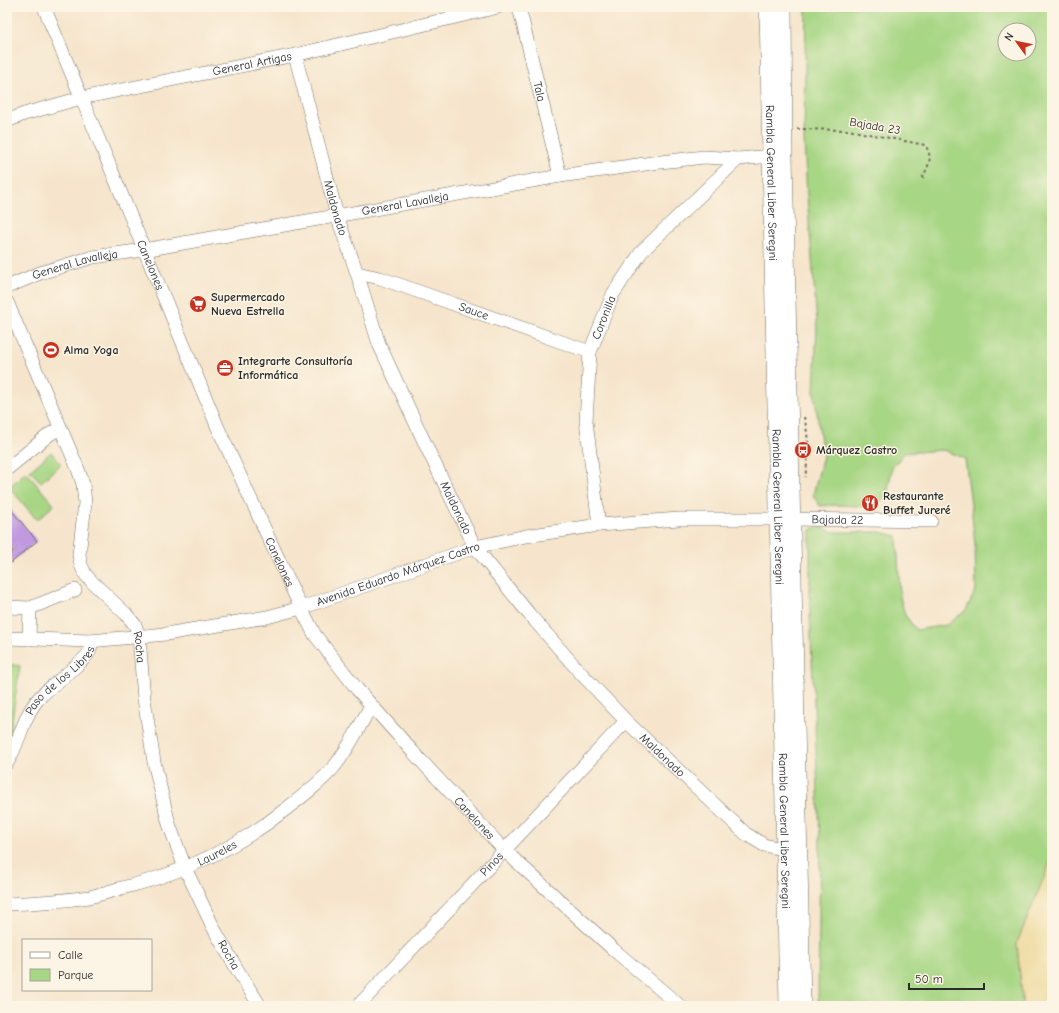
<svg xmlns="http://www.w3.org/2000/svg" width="1059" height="1013" font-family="'Comic Neue',sans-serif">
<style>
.green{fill:#a7d684;stroke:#698058;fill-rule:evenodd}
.sand{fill:#eeda9e;stroke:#8c8264}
.building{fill:#c099e0}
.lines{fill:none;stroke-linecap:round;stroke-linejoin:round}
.minor-casing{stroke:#726c63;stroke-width:14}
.major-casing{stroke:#726c63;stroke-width:18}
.path{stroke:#726c63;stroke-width:2;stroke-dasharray:3 3;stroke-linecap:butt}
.minor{stroke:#fff;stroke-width:13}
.major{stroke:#fff;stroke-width:17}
.labels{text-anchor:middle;stroke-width:3;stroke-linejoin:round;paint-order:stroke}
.street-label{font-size:12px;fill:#2b2b2b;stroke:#fcf5e5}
.poi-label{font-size:12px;font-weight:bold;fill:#2b2b2b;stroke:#fcf5e5;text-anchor:start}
</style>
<rect width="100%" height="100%" fill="#fcf5e5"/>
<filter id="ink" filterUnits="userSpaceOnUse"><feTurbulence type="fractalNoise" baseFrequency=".025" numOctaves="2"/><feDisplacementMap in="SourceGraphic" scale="8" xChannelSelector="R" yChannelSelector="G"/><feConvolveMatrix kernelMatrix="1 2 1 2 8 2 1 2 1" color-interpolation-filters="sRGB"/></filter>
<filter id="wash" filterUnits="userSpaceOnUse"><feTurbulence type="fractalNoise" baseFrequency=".012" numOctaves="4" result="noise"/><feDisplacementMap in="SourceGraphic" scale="16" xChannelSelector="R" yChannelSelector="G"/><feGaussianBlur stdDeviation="0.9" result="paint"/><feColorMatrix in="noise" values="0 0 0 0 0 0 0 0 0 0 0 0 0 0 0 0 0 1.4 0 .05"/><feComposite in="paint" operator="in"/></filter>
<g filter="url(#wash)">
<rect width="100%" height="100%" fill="#f6e5cc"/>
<g class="green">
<path d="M806,7H1052V858L1017,943L1023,1006H818L820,836L810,617V530L818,527L833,532H880L897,536L900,597L905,615L916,630L947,625L966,610L976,590L975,545L970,496L965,459L943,450L904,453L892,468L887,495L873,507L838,505L820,506L813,495L823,456L814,392L817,324L807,195L804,141ZM1005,30H1029V54H1005Z"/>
<path d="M51,452L61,464L41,482L30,471Z"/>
<path d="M26,472L54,505L37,520L9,487Z"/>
<path d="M7,664L20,666L9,740H7Z"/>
</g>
<path class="sand" d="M1052,858V1006H1023L1017,943Z"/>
<g id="blocks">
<path class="building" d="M7,505L37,541L7,566V560L13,552L11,549L13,546L7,539Z"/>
</g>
</g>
<g filter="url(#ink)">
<use href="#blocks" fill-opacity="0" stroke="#726c63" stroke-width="1"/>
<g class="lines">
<g class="minor-casing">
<g id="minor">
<path id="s1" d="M44,7L218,428L301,608L315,635L357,689L413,752L505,851L614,950L680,1006"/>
<path id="s2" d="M519,7L560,176"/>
<path id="s3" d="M295,55L337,216L357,273L379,344L429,452L475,547L529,614L578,670L626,721L746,834L764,845L786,850"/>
<path id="s4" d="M7,121L24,114L81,98L295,55L498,7"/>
<path id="s5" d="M357,273L380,278L590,352"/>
<path id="s6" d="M7,287L40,273L93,257L144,250L560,176L652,163L704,157L738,159L771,156"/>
<path id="s7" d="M7,302L78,469L83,484L85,503L79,555L81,565L85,574L92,582L126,614L135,625L139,637L144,699L154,762L169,824L185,868L214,929L238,971L260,1006"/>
<path d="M7,469L50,434L60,428"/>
<path id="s8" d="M599,525L586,421L590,352L613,294L642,251L738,159"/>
<path d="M7,607L30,608"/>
<path id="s9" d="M7,638L90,641L166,634L267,617L301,608L475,547L526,536L599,525L679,519H792L931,521"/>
<path d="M29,639L30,608L75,590"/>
<path id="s10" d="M7,763C20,742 23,714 41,696C51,686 88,659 90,650C91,647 90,643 90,641"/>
<path id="s11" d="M7,904C34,903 62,901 89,897C98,895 108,892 118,889C181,874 236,849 286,809C303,796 320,783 334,767C349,748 360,726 371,705"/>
<path id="s12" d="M358,1006L626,721"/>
</g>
</g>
<g class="major-casing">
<g id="major">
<path id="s13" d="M768,7L788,1006"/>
<path d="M783,7L784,156L802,1006"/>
</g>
</g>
<g class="path">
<path d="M797,129L848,130L925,145C934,158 928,166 922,179"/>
<path d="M804,417C809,436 809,457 805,477"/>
</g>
<use href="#minor" class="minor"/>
<use href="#major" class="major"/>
</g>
</g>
<defs>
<g id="supermarket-disc" transform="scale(0.9)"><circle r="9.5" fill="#c8321e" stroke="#fcf5e5"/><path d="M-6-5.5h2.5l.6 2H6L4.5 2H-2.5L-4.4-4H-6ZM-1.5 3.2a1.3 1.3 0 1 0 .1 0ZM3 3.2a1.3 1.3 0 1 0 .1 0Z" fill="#fff"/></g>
<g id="stadium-disc" transform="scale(0.9)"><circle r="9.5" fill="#c8321e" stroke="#fcf5e5"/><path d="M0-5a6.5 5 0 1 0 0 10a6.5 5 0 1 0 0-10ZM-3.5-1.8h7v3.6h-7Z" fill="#fff"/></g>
<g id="office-disc" transform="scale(0.9)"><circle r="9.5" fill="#c8321e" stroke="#fcf5e5"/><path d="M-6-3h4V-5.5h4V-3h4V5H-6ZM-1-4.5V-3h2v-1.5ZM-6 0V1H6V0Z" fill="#fff"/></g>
<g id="bus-disc" transform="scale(0.9)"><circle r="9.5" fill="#c8321e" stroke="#fcf5e5"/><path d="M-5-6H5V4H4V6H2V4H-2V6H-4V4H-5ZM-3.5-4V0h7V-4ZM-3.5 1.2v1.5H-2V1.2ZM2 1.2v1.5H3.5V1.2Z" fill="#fff"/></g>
<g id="restaurant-disc" transform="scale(0.9)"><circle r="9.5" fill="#c8321e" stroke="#fcf5e5"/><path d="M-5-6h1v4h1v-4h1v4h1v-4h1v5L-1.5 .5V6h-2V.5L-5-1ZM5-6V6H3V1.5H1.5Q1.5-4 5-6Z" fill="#fff"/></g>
</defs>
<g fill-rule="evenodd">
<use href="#supermarket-disc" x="198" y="304"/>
<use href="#stadium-disc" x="51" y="350"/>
<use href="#office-disc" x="225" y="368"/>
<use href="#bus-disc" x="803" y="450"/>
<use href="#restaurant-disc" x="870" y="503"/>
</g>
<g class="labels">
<g class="street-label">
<text dy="4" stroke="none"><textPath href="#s4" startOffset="252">General Artigas</textPath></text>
<text dy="4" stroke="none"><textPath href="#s2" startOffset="87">Tala</textPath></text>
<text transform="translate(875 126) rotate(10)" y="4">Bajada 23</text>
<text dy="4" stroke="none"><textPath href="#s13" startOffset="176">Rambla General Liber Seregni</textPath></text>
<text dy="4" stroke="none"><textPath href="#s6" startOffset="408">General Lavalleja</textPath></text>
<text dy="4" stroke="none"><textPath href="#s3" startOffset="158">Maldonado</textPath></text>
<text dy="4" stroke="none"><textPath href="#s1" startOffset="279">Canelones</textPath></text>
<text dy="4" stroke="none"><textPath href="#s6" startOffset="72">General Lavalleja</textPath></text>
<text dy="4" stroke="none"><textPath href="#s5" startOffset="123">Sauce</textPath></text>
<text dy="4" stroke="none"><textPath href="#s8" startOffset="211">Coronilla</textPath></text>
<text dy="4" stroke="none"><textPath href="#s13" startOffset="500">Rambla General Liber Seregni</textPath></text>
<text dy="4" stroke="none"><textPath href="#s3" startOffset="482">Maldonado</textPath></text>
<text dy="4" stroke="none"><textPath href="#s9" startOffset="846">Bajada 22</textPath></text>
<text dy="4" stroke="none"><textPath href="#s1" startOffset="603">Canelones</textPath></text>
<text dy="4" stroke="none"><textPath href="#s9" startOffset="400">Avenida Eduardo Márquez Castro</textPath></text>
<text dy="4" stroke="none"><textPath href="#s7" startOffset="383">Rocha</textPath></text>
<text dy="4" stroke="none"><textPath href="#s10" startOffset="100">Paso de los Libres</textPath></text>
<text dy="4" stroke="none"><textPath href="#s3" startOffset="806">Maldonado</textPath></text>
<text dy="4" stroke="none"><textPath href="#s1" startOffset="927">Canelones</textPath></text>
<text dy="4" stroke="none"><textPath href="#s13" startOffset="824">Rambla General Liber Seregni</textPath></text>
<text dy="4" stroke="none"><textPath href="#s11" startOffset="218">Laureles</textPath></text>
<text dy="4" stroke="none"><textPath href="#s12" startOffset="195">Pinos</textPath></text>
<text dy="4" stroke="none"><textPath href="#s7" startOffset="707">Rocha</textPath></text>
</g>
<g class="poi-label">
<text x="211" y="301">Supermercado<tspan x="211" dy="14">Nueva Estrella</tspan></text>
<text x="64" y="354">Alma Yoga</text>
<text x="238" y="365">Integrarte Consultoría<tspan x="238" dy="14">Informática</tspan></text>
<text x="816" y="454">Márquez Castro</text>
<text x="883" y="500">Restaurante<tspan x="883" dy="14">Buffet Jureré</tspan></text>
</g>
</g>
<rect width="1059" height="1013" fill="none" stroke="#fcf5e5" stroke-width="24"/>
<rect x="22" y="939" width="130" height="52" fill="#fcf5e5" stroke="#a8a49b"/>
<rect x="30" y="952" width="20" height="6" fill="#ffffff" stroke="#a8a49b"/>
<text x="58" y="959" font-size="12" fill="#2b2b2b">Calle</text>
<rect x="30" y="969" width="20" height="12" fill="#a7d684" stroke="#a8a49b"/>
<text x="58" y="979" font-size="12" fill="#2b2b2b">Parque</text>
<g transform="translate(1017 42) rotate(303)"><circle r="19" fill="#fcf5e5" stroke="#a8a49b"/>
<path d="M0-3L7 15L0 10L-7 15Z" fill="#c8321e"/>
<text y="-6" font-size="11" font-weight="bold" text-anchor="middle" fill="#2b2b2b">N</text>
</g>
<path d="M909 983v6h75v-6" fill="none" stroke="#2b2b2b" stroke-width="2"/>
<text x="915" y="983" font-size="12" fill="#2b2b2b" stroke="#fcf5e5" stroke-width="3" paint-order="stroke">50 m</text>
</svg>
